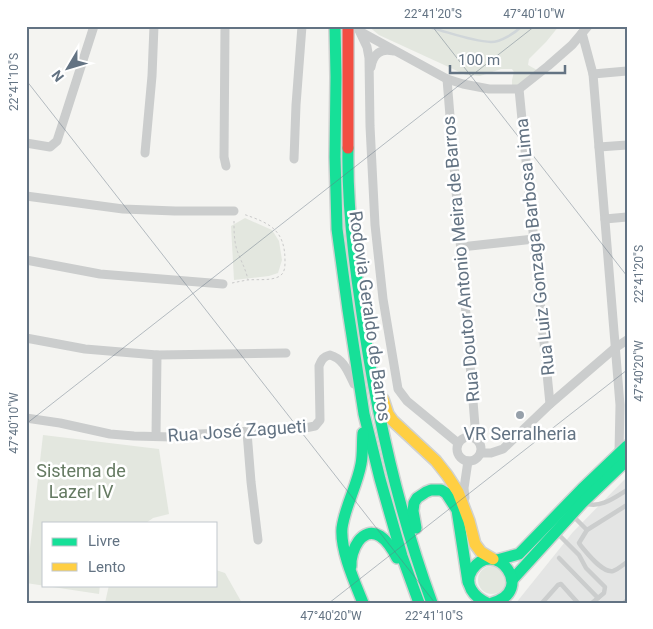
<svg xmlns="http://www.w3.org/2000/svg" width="653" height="629" font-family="Roboto,sans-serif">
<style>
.built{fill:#e4e5e4}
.green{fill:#e3e7df}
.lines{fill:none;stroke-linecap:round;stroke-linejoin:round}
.stream{stroke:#d0d6d9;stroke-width:2.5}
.fast-casing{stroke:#d0d2d1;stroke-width:14}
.slow-casing{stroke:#d0d2d1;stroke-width:14}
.jam-casing{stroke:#d0d2d1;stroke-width:14}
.path{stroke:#cacaca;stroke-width:1;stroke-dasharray:2.5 2.5;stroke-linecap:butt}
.lane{stroke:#cbcdcd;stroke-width:4.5}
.street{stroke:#cbcdcd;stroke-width:9}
.fast{stroke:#16e098;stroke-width:11}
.slow{stroke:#ffcf43;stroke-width:11}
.jam{stroke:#f24e42;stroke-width:11}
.ticks{fill:none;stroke:#637383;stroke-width:1;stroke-opacity:0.45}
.poi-dot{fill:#96a0aa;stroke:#fff;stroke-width:2}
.labels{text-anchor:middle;stroke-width:5;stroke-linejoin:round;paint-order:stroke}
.street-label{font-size:18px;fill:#637383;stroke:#fff}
.poi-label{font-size:18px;fill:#637383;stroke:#fff}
.park-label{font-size:18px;fill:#657a62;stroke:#fff}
.neatline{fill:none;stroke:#637383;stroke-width:2}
.ticks-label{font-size:12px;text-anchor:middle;fill:#637383}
</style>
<rect width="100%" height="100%" fill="#f4f4f1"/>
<path class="built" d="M627,477V603H516L573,532Z"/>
<g class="green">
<path d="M368,26H559L546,42L529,59L528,65L537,70L516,87L512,85V80L514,72L512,69H501L480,76L466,75L379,35Z"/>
<path d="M245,218L272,230L279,241L282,260L278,273L269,276L234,280L231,226Z"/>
<path d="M43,435L159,449L169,514L153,518L146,523H44V585H100L99,594L26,583Z"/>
<circle cx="492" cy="580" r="14"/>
<path d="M216,570L225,573L242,603H105L109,585H216Z"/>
</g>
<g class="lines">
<path class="stream" d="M429,26L432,28C451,33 471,41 491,42C501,42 515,33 522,26"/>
<g class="fast-casing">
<g id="fast">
<path d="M335,26L336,77L335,157L337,229L348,310L364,414L380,479L402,556L419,603"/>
<path d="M348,148C347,201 353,255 361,307C375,408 397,507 432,603"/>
<path d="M363,433C362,443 363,454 361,464C357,486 345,506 342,528C340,550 355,583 363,603"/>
<path d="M416,528L413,511L414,503L417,498L426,492L431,490H441L446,493L457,510L468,582"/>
<path d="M497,560L519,554L582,489L627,446"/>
<path d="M351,566C350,551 362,525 380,536C388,541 393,550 397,558"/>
<path d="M512,580L582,503L627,460"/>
<path d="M487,603C474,597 463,584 472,570C495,536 537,591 492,603"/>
</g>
</g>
<g class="slow-casing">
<path id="slow" d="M383,399L388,414L393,421L436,461L447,475L458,492L469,521L475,544L481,552L493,559"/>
</g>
<g class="jam-casing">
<path id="jam" d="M348,148V26"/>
</g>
<g class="path">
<path d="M234,221C234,231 234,243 238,253C242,263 246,270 248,280"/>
<path d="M232,283C237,282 242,281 247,280C257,279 269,281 278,277C285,274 285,267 285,261C285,229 269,223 243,214"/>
</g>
<g class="lane">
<path d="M584,503C600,509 614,498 627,490"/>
<path d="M627,505L587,530L579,543L581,546C587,553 602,573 613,571C617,570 623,565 627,562"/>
<path d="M572,515L587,530"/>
<path d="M556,532L579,555L586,568L605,587L604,593L592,603"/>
<path d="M559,558L598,598"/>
<path d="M542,603L558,585L561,584L578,603"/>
<path d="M624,603L627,600"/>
</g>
<g class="street">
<path d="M225,26L224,157L226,166"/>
<path d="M357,26L367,47L369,58L370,126L375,225L383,299L398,389L407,401L458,443"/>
<path d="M361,32L447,79L463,84L489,89H519L548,66L572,45L588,26"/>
<path d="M582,33L593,74L620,405L619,452"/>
<path d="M371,67C373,54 381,48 393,51"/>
<path d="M593,74L627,71"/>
<path d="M447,79L476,438"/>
<path d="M519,89L550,404"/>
<path d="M26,143L50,147L57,141L94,26"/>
<path d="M599,147L627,145"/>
<path d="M145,153L152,76L154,26"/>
<path d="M294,159L296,105L302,26"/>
<path d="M26,196L123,209L175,211H234"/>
<path d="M605,219L627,217"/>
<path d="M461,247L534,239"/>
<path d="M26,260L100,274L223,284"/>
<path d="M26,338L85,349L157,355L286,353"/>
<path d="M26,418L60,423L110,434L134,436L172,437L200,434L305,428L315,426L320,420L319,366C322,359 323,357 330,355C344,359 348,372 354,384"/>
<path d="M247,432L251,482L258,540"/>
<path d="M156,436L157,355"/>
<circle cx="469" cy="449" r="12"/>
<path d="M481,453H491L503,449L550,404L615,348L627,340"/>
<path d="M465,498L464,488L468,461"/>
</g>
<use href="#fast" class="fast"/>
<use href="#slow" class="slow"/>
<use href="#jam" class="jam"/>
</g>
<path class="ticks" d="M432,26L627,276M26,80L435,603M26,424L535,26M329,603L627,370"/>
<circle class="poi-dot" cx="520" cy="415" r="5"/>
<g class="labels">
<g class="street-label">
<text transform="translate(535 247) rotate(-96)" y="6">Rua Luiz Gonzaga Barbosa Lima</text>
<text transform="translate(461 259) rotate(-95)" y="6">Rua Doutor Antonio Meira de Barros</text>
<text transform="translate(370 316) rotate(82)" y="6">Rodovia Geraldo de Barros</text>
<text transform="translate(237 431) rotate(-4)" y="6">Rua José Zagueti</text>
</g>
<g class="poi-label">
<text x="520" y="440">VR Serralheria</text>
</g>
<g class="park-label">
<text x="81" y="477">Sistema de<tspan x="81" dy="21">Lazer IV</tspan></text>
</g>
</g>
<rect width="653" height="629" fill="none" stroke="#ffffff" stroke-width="55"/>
<rect x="42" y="522" width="175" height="65" fill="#ffffff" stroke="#c1c7cd"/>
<rect x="52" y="538" width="25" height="8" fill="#16e098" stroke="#c1c7cd"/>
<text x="88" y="546" font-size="15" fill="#637383">Livre</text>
<rect x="52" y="563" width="25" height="8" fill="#ffcf43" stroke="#c1c7cd"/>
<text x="88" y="572" font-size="15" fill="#637383">Lento</text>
<g transform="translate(68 68) rotate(232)" stroke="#ffffff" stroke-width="4" paint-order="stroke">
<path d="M0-4L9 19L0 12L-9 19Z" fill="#637383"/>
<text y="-8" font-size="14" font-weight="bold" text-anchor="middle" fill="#637383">N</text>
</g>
<path d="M450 65v8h115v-8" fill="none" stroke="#637383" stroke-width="2.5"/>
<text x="458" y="65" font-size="15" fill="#637383" stroke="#ffffff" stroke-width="4" paint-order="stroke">100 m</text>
<rect x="28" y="28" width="598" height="574" class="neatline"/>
<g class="ticks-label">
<text x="433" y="18">22°41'20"S</text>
<text x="534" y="18">47°40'10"W</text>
<text transform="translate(14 82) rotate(-90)" y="4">22°41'10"S</text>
<text transform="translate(639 274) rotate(-90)" y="4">22°41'20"S</text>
<text transform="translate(639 371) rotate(-90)" y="4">47°40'20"W</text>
<text transform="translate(14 423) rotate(-90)" y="4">47°40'10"W</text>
<text x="331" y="620">47°40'20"W</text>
<text x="434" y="620">22°41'10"S</text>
</g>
</svg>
